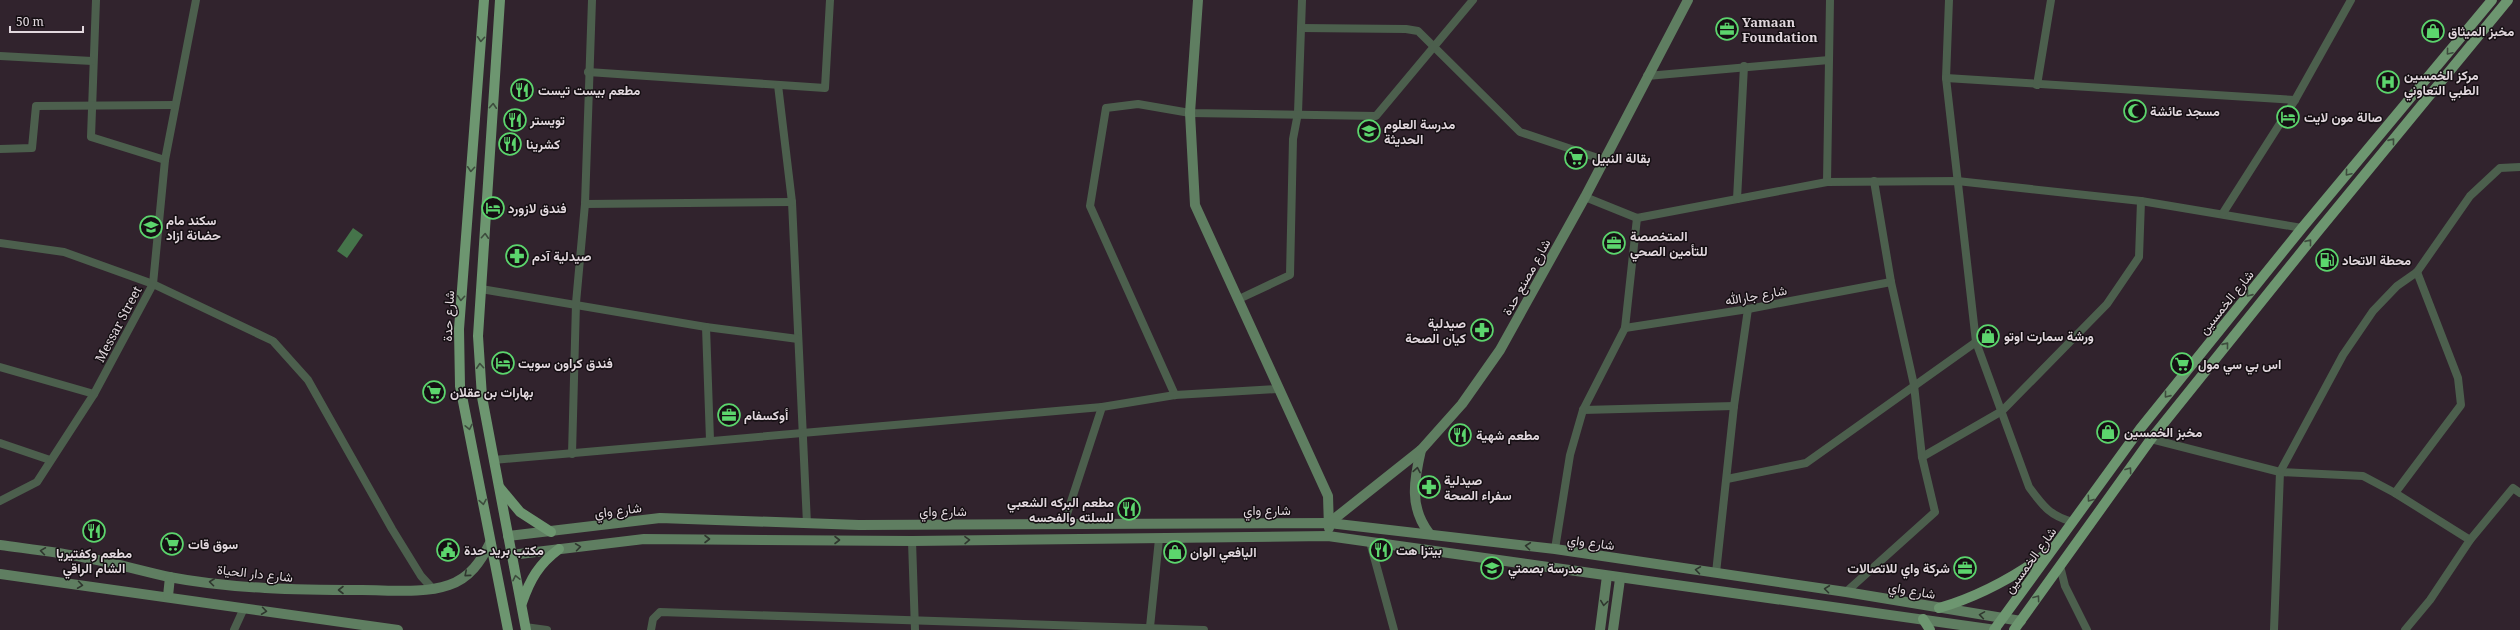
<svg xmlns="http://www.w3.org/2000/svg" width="2520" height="630" font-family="'Noto Serif',Vazirmatn,serif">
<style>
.water{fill:#45744a}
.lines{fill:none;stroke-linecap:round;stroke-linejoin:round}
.street{stroke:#4c5f4d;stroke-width:8}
.secondary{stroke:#5f7e61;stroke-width:10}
.primary{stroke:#6d9670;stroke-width:10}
.oneway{stroke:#3d4c3d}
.oneway2{stroke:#2f362e}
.labels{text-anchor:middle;stroke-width:3;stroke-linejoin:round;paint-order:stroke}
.poi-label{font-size:13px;font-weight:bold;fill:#e2d8de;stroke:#150f13;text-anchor:start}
.street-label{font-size:13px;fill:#e2d8de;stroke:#150f13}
</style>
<rect width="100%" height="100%" fill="#31232d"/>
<path class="water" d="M353,228L363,235L347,258L337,251Z"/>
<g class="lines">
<g class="street">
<path d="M96,0L91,137L165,160"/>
<path d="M1949,0L1946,78L1976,342L2029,487C2043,506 2050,516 2073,522"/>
<path d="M1301,28L1406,29L1418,31L1520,132L1604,160"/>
<path d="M0,56L92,61"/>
<path d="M588,72L825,88L830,0"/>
<path d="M1647,76L1829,60"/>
<path d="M1946,78L2295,100"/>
<path d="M778,85L792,202L807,524"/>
<path d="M2037,85L2051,0"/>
<path d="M0,149L32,148L36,106L175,105"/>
<path d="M1827,182L1830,0"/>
<path d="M1585,197L1637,218L1827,182L1957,181L2141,201L2302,228"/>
<path d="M1737,199L1744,66"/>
<path d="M585,204L792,202"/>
<path d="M2223,213L2295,100L2351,0"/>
<path d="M0,243L64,252L153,284L273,341L308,380L392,529L421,576L433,589"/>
<path d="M481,289L706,327L798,339"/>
<path d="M1239,299L1290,275L1293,139L1298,113L1302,0"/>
<path d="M706,327L710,440"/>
<path d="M1625,328L1748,309L1891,282"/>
<path d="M0,367L94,394"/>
<path d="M1175,395L1090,206L1106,108L1138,104L1190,113L1376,116L1473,0"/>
<path d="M1583,410L1734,406"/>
<path d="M2151,439L2280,472L2363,476L2395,493L2470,540"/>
<path d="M0,443L50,460"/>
<path d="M572,454L576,303L585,204L592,0"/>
<path d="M1922,457L2002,411L2107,304L2139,257L2141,201"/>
<path d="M493,460L1102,407"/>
<path d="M1727,479L1806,463L1976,342"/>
<path d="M2395,493L2461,405L2458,378L2417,272"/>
<path d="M0,501L37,482L94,394L153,284L165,160L196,0"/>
<path d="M1064,523L1102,407L1175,395L1277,389"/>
<path d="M912,541L915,630"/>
<path d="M1370,542L1394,630"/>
<path d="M1555,549L1570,455L1583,410L1625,328L1637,218"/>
<path d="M2060,566L2065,586L2087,630"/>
<path d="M1716,573L1734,406L1748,309"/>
<path d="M1846,592L1935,512L1922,457L1914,385L1891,282L1874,181"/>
<path d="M525,627L547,630"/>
<path d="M1150,627L1159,539"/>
<path d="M234,630L244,608"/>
<path d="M651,630L653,619L660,612L1204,630"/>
<path d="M2274,630L2280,472L2343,355L2373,311L2397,286L2417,272L2470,196L2500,168L2520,167"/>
<path d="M2405,630L2430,600L2470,540L2513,488L2520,493"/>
</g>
<g class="secondary">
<path d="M1198,0L1190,113L1195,205L1328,496L1329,528"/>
<path d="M1421,450C1414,480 1409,507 1429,533"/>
<path d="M1329,523L1421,450L1462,404L1500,350L1585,197L1688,0"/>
<path d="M508,536L660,518L859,525L1329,523L1555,549L1846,592L2021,621"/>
<path d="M0,545C29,549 58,552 87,558C114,563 142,571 169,577C232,589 298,590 362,590C390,590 423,594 449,585C470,578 481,561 490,543"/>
<path d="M511,555L644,539L912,541L1328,536L1996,630"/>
<path d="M0,574L398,630"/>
<path d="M168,596L170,577"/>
<path d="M1600,630L1607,576"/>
<path d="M1613,630L1620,579"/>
</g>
<g class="primary">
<path d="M484,0L459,329L460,386L508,630"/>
<path d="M500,0L478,336L482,397L526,630"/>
<path d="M500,488L520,512L551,532"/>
<path d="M522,603C530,579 539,564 559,549"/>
<path d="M1939,608C1980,596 2013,578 2047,553"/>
<path d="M1923,619L1930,630"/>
<path d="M1994,630L2140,429L2302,228L2492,0"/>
<path d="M2014,630L2151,439L2319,230L2508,0"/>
</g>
</g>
<defs><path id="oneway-chevron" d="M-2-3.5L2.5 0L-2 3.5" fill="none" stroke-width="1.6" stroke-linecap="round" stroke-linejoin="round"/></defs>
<g class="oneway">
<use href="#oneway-chevron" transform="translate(481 39) rotate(94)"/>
<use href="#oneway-chevron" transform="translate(2449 52) rotate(130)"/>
<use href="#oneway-chevron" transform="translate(493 106) rotate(-86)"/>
<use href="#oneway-chevron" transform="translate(2392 141) rotate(-51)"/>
<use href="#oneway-chevron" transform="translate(471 169) rotate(94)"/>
<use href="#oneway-chevron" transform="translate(2348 173) rotate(130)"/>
<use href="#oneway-chevron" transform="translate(485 236) rotate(-86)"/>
<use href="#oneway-chevron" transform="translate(2309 242) rotate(-51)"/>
<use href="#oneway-chevron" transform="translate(2249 294) rotate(129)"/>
<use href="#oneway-chevron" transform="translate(461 298) rotate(94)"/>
<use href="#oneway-chevron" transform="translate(2226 345) rotate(-51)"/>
<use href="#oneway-chevron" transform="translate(480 366) rotate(-94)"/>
<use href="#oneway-chevron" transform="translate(2167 395) rotate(129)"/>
<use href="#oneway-chevron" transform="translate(469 427) rotate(78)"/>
<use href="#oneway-chevron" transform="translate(2129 470) rotate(-54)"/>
<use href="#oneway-chevron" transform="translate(2090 499) rotate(126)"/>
<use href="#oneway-chevron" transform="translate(483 502) rotate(80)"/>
<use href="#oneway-chevron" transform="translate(516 578) rotate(-102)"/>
<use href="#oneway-chevron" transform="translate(2037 598) rotate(-54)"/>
</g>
<g class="oneway2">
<use href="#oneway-chevron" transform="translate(1417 470) rotate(-80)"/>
<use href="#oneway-chevron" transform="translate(707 539)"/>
<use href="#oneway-chevron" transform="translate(837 540)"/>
<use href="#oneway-chevron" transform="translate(967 540) rotate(-1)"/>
<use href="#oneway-chevron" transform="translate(1528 546) rotate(-173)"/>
<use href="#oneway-chevron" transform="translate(578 547) rotate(-8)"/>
<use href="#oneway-chevron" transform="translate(43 551) rotate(-172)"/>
<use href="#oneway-chevron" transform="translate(1698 570) rotate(-172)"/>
<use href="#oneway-chevron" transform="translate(467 574) rotate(139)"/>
<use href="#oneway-chevron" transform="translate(212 582) rotate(-173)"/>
<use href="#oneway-chevron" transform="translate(80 585) rotate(8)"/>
<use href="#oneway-chevron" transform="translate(1827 589) rotate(-173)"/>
<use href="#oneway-chevron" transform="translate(341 590) rotate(-180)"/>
<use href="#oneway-chevron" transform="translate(1604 603) rotate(98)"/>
<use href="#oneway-chevron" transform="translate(264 611) rotate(8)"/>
<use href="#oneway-chevron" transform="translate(1982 615) rotate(-171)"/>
</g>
<defs>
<g id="office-ring" transform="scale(1.15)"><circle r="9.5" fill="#150f13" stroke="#5cd56d" stroke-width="1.5"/><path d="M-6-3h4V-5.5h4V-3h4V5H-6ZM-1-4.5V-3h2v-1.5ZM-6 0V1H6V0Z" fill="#5cd56d"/></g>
<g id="shop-ring" transform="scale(1.15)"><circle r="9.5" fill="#150f13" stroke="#5cd56d" stroke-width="1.5"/><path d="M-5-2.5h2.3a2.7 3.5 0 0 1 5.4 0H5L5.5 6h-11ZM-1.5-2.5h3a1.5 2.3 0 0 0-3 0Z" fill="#5cd56d"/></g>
<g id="hospital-ring" transform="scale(1.15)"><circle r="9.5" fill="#150f13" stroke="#5cd56d" stroke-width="1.5"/><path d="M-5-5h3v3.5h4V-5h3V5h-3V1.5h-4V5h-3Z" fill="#5cd56d"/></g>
<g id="restaurant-ring" transform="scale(1.15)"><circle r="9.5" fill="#150f13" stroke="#5cd56d" stroke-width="1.5"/><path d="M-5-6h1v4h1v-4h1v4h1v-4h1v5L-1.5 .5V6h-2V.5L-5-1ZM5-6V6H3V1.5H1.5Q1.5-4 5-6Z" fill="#5cd56d"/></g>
<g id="mosque-ring" transform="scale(1.15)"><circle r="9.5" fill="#150f13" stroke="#5cd56d" stroke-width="1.5"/><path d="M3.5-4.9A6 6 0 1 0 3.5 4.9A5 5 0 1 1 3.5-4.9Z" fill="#5cd56d"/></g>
<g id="hotel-ring" transform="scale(1.15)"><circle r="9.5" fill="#150f13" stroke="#5cd56d" stroke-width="1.5"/><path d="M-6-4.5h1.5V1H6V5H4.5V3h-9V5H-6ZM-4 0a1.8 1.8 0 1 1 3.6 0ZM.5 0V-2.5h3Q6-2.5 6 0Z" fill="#5cd56d"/></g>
<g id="school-ring" transform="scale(1.15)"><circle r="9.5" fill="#150f13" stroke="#5cd56d" stroke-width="1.5"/><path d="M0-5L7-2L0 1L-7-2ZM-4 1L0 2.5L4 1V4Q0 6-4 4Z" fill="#5cd56d"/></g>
<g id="supermarket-ring" transform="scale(1.15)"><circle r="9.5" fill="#150f13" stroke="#5cd56d" stroke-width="1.5"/><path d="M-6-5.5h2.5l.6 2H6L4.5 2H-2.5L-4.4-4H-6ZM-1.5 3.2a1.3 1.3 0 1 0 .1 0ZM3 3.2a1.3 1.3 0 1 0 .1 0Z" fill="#5cd56d"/></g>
<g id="pharmacy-ring" transform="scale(1.15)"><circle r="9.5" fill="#150f13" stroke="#5cd56d" stroke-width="1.5"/><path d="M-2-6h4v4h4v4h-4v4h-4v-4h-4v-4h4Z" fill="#5cd56d"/></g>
<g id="fuel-ring" transform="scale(1.15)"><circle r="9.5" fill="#150f13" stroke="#5cd56d" stroke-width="1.5"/><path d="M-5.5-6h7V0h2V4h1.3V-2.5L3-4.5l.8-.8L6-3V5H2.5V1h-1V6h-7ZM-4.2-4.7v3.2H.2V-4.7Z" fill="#5cd56d"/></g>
<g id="civic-ring" transform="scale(1.15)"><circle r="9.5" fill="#150f13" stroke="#5cd56d" stroke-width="1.5"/><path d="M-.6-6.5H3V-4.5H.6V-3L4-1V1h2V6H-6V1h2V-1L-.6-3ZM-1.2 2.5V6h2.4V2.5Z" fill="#5cd56d"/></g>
</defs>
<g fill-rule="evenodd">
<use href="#office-ring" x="1727" y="29"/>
<use href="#shop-ring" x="2433" y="31"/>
<use href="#hospital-ring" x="2388" y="82"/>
<use href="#restaurant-ring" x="522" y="90"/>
<use href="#mosque-ring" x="2135" y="111"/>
<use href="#hotel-ring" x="2288" y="117"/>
<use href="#restaurant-ring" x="515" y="120"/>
<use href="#school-ring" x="1369" y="131"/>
<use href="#restaurant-ring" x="510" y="144"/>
<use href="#supermarket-ring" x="1576" y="158"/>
<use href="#hotel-ring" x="493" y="208"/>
<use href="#school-ring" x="151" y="227"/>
<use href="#office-ring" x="1614" y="243"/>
<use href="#pharmacy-ring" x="517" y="256"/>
<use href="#fuel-ring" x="2327" y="260"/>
<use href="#pharmacy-ring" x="1482" y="330"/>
<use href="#shop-ring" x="1988" y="336"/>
<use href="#hotel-ring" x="503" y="363"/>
<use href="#supermarket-ring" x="2182" y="364"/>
<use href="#supermarket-ring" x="434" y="392"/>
<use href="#office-ring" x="729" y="415"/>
<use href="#shop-ring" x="2108" y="432"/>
<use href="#restaurant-ring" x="1460" y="435"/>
<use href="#pharmacy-ring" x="1429" y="487"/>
<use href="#restaurant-ring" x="1129" y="509"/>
<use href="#restaurant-ring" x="94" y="531"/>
<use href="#supermarket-ring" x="172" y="544"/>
<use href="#civic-ring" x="448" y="550"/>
<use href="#restaurant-ring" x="1381" y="550"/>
<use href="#shop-ring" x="1175" y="552"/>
<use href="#school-ring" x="1492" y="568"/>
<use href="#office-ring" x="1965" y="568"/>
</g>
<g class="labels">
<g class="poi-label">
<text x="1742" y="27">Yamaan<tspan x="1742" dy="15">Foundation</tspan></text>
<text x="2448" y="36">مخبز الميثاق</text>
<text x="2404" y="80">مركز الخمسين<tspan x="2404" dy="15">الطبي التعاوني</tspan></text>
<text x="538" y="95">مطعم بيست تيست</text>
<text x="2150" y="116">مسجد عائشة</text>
<text x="2304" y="122">صالة مون لايت</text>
<text x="530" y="125">تويستر</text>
<text x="1384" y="129">مدرسة العلوم<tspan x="1384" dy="15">الحديثة</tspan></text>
<text x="526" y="149">كشرينا</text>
<text x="1592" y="163">بقالة النبيل</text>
<text x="508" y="213">فندق لازورد</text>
<text x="166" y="225">سكند مام<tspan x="166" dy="15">حضانة ازاد</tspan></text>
<text x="1630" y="241">المتخصصة<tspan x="1630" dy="15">للتأمين الصحي</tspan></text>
<text x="532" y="261">صيدلية آدم</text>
<text x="2342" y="265">محطة الاتحاد</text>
<text x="1466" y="328" text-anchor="end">صيدلية<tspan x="1466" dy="15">كيان الصحة</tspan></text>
<text x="2004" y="341">ورشة سمارت اوتو</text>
<text x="518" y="368">فندق كراون سويت</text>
<text x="2198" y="369">اس بي سي مول</text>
<text x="450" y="397">بهارات بن عقلان</text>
<text x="744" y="420">أوكسفام</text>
<text x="2124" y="437">مخبز الخمسين</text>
<text x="1476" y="440">مطعم شهية</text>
<text x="1444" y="485">صيدلية<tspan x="1444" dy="15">سفراء الصحة</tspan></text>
<text x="1114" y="507" text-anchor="end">مطعم البركه الشعبي<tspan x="1114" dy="15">للسلته والفحسه</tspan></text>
<text x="188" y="549">سوق قات</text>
<text x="464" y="555">مكتب بريد حدة</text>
<text x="1396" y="555">بيتزا هت</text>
<text x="1190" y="557">اليافعي الوان</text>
<text x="94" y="558" text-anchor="middle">مطعم وكفتيريا<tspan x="94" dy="15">الشام الراقي</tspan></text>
<text x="1508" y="573">مدرسة بصمتي</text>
<text x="1950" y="573" text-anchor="end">شركة واي للاتصالات</text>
</g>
<g class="street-label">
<text transform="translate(1526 277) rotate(-61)" y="5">شارع مصنع حدة</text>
<text transform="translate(1756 295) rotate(-10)" y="5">شارع جارالله</text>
<text transform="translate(2226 302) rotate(-51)" y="5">شارع الخمسين</text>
<text transform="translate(448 316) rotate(-87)" y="5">شارع حدة</text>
<text transform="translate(118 324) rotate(-62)" y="5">Messar Street</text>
<text transform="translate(618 510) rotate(-7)" y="5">شارع واي</text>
<text x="1267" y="515">شارع واي</text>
<text x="943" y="516">شارع واي</text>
<text transform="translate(1591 542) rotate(8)" y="5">شارع واي</text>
<text transform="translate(2030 560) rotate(-54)" y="5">شارع الخمسين</text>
<text transform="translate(255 573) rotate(6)" y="5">شارع دار الحياة</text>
<text transform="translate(1912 590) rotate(10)" y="5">شارع واي</text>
</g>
</g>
<path d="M10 26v6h73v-6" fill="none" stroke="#e2d8de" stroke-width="2"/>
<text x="16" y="26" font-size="12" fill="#e2d8de" stroke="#150f13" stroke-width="3" paint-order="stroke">50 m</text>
</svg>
